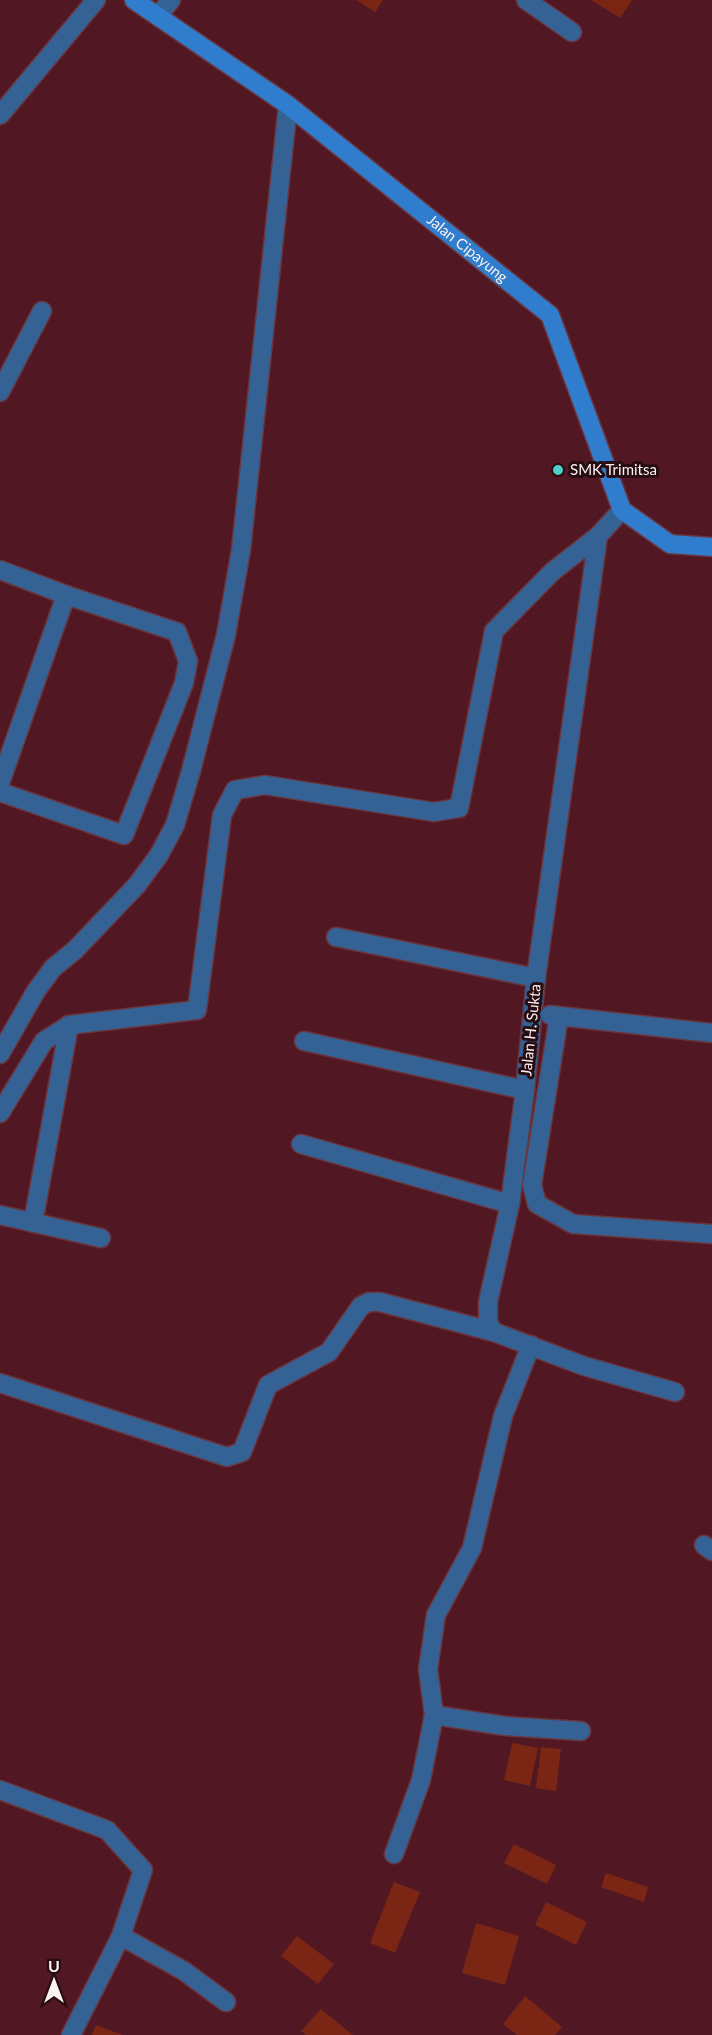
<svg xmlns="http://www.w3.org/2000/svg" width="712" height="2035" font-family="Lato,sans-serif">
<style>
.building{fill:#7b2615}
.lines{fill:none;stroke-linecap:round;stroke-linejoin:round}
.street-casing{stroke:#69363f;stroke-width:21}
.secondary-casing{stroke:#69363f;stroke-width:21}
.street{stroke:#356294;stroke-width:18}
.secondary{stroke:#307ccd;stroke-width:18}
.poi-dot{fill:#53cdca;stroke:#270d11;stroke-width:2}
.labels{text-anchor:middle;stroke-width:6;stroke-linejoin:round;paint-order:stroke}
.street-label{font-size:15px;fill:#faf2f3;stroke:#270d11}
.poi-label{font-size:15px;fill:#faf2f3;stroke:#270d11;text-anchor:start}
</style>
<rect width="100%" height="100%" fill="#511722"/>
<g class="building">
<path d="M356,0H383L375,12Z"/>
<path d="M591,0H632L620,18Z"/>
<path d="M512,1743L538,1748L530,1786L504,1780Z"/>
<path d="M541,1747L561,1749L556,1791L536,1788Z"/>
<path d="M514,1844L556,1865L547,1884L504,1863Z"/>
<path d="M606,1873L648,1887L644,1902L601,1887Z"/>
<path d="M394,1882L420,1892L395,1953L370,1943Z"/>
<path d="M546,1902L587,1922L576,1945L535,1925Z"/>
<path d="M476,1923L519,1936L505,1985L462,1973Z"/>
<path d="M297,1936L334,1964L318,1984L281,1956Z"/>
<path d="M525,1996L562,2027L555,2035H517L503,2024Z"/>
<path d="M321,2009L353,2035H306L301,2031Z"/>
<path d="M96,2025L123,2035H92Z"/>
</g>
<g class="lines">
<g class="street-casing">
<g id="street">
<path d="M526,0L572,32"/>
<path d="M158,16L171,0"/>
<path d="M0,115L96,0"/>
<path d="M0,392L42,311"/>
<path d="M598,536L536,978L525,1090L510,1204L488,1302V1323L494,1332L584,1366L675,1392"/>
<path d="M0,570L66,595L177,632L188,661L184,683L124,835L0,792"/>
<path d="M0,783L66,595"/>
<path d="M336,937L536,978"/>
<path d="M550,1015L712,1033"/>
<path d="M559,1016L532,1185L537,1204L573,1224L712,1234"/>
<path d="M304,1041L525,1090"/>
<path d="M0,1054L36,991L53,968L75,950L137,885L159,855L175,825L191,771L226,635L241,550L288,105"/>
<path d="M0,1113L44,1041L69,1025L197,1010L222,815L235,790L265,785L434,812L459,808L494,631L552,572L598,536L622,510"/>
<path d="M301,1144L510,1204"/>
<path d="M0,1215L101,1238"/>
<path d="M33,1223L69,1025"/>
<path d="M0,1383L227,1457L242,1452L268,1385L329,1352L361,1306L369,1302H380L494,1332"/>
<path d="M704,1545L712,1551"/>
<path d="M434,1715L505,1726L581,1731"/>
<path d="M0,1790L107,1830L143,1870L121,1936L71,2035"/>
<path d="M394,1854L421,1780L434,1715L428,1669L436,1615L472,1548L503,1416L531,1345"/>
<path d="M121,1936L184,1971L226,2002"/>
</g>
</g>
<g class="secondary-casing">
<g id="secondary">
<path id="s1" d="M134,0L288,105L550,315L622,510L670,544L712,547"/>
</g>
</g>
<use href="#street" class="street"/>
<use href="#secondary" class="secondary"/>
</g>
<circle class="poi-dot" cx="558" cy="470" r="6"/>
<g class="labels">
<g class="street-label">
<text dy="5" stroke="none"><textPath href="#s1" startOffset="416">Jalan Cipayung</textPath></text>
<text transform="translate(531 1030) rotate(-84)" y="5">Jalan H. Sukta</text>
</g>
<g class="poi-label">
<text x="570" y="475">SMK Trimitsa</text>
</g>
</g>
<g transform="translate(54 1981)" stroke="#270d11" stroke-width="4.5" paint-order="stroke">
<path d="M0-4.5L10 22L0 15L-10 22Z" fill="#faf2f3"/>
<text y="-9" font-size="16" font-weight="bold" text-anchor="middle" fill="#faf2f3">U</text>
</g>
</svg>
